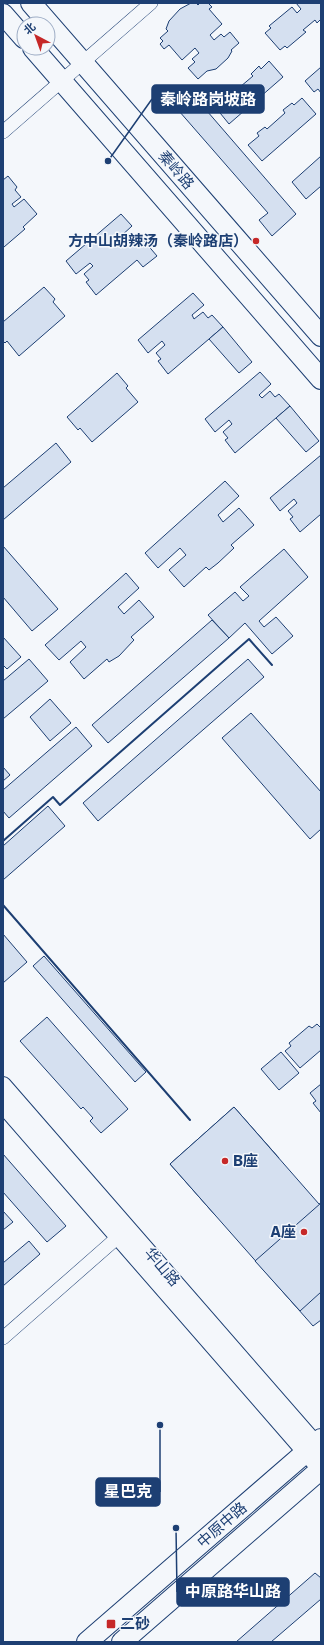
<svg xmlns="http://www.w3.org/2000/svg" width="324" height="1645" font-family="Commissioner,'Noto Sans SC',sans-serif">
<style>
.building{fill:#d5e0f0;stroke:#1d3f73}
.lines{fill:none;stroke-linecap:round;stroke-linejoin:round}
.minor-casing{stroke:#1d3f73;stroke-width:14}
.tertiary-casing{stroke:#1d3f73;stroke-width:18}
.primary-casing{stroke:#1d3f73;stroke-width:22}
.minor{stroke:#f4f7fb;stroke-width:13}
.tertiary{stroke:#f4f7fb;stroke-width:16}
.primary{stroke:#f4f7fb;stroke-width:20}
.wall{stroke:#1d3f73;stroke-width:2}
.poi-dot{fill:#c62828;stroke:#f4f7fb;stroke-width:1.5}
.labels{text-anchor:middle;stroke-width:3;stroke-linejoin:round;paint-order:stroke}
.street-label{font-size:15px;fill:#1d3f73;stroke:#f4f7fb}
.poi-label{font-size:15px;font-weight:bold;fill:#1d3f73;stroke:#f4f7fb;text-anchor:end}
.leader{fill:none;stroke:#1d3f73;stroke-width:1.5}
.callout-dot{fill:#1d3f73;stroke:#f4f7fb;stroke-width:1.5}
.callout{fill:#1d3f73;stroke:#1d3f73;stroke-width:1.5}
.callout-label{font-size:16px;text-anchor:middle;font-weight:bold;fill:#fff}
</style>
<rect width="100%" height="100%" fill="#f4f7fb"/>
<g class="building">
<path d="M191,3H196L198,5L200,3H208L212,7L209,9L222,24L210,35L214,40L221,34L224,37L230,32L239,43L231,50L232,51L228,58L216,69L207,71L198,79L188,68L195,62L192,59L199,53L195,48L182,60L169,45L164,49L160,44L163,41L160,38L168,31L166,29L169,21L180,9Z"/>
<path d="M296,3H321V19L317,23L315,20L303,30L306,32L287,48L285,46L280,50L265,33L271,28L269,26L292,7L297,13L301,9Z"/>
<path d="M269,61L283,77L229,124L216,108L226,99L224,97L232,90L234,92L253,76L251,74L259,66L261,69Z"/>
<path d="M321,67V93L318,89L314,92L305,81Z"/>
<path d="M188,89L296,214L272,236L259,220L268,213L172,103Z"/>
<path d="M302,98L316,114L262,161L248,145L259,136L257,133L265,127L267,129L285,113L283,110L292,103L294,105Z"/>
<path d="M321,156V186L306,199L292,182Z"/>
<path d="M8,176L17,187L15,190L21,197L12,204L14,207L24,199L37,214L23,227L25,229L4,247L3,246V180Z"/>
<path d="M121,214L132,226L120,237L123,240L131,233L136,239L140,236L157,256L143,267L137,260L96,295L86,282L89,280L84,274L93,266L90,263L76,274L66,261Z"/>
<path d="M44,287L55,299L53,302L65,316L19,356L7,341L5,343L3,341V322Z"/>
<path d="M193,293L204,305L192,315L194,319L203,312L208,318L212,315L223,327L168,374L158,361L161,359L156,353L165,345L162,341L148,353L138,340Z"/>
<path d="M223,327L252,362L239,373L209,339Z"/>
<path d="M260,372L271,384L259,395L262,398L270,391L275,397L279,394L290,406L235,453L225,440L228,438L223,432L232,424L229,420L215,432L205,419Z"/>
<path d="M117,373L128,386L126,388L138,402L92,442L80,428L78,430L67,417Z"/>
<path d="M290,406L319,441L306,452L276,418Z"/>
<path d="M56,443L71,462L3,520V488Z"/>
<path d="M321,455V514L300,532L290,519L293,517L288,511L297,503L294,499L280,511L270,498Z"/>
<path d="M225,481L239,496L218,515L223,522L239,508L254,525L231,545L234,548L218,563L209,570L206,567L184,587L169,570L186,555L180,548L158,568L145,553Z"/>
<path d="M3,546L58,609L32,631L3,597Z"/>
<path d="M284,549L308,577L259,621L264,627L276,617L293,636L272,654L245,623L229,638L208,615L235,592L243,601L249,596L240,587Z"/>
<path d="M126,573L139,588L118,607L124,614L139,600L154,617L131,637L134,640L119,656L109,662L107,659L84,679L70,662L86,647L81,641L59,660L45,645Z"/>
<path d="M212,620L229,638L108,743L92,725Z"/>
<path d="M3,637L21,657L7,669L3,665Z"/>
<path d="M29,659L48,681L3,719V681Z"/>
<path d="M248,659L264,677L98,821L83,803Z"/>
<path d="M50,699L71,723L50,741L30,717Z"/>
<path d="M251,713L321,792V829L310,839L222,738Z"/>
<path d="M76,727L92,746L9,818L3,811V790Z"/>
<path d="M3,767L10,775L3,781Z"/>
<path d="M48,806L65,826L3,880V846Z"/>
<path d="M3,934L27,962L3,983Z"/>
<path d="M44,956L146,1072L135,1082L33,966Z"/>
<path d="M47,1017L128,1109L101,1133L90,1121L93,1118L83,1107L81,1109L20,1041Z"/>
<path d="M317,1024L321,1028V1050L300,1068L285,1051L291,1046L289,1043L309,1026L312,1028Z"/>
<path d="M281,1052L299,1073L279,1090L261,1069Z"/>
<path d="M321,1084V1113L313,1103L316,1101L310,1093Z"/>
<path d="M234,1107L279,1158L215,1215L170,1164Z"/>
<path d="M234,1107L319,1204L321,1203V1320L313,1326L170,1164Z"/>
<path d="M3,1154L66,1226L47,1242L3,1192Z"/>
<path d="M321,1203V1292L300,1311L255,1261Z"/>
<path d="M3,1211L13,1222L3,1230Z"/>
<path d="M29,1241L40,1254L3,1286V1263Z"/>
<path d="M315,1573L321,1578V1599L271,1642H236Z"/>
</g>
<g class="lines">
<g class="minor-casing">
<g id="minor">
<path d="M3,132L151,3"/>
<path d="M3,1338L118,1237"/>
</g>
</g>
<g class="tertiary-casing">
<g id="tertiary">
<path d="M3,1085L321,1450"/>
<path d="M3,1105L321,1470"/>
</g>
</g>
<g class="primary-casing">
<g id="primary">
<path d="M31,3L321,336"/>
<path d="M3,14L24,38"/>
<path d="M33,48L321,379"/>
<path d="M87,1642L321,1439"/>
<path d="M122,1642L321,1469"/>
</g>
</g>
<use href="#minor" class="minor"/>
<use href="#tertiary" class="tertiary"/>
<use href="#primary" class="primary"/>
<g class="wall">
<path d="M3,841L53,797L60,805L249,639L272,665"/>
<path d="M3,905L190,1120"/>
</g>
</g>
<g class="poi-dot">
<circle cx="256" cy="241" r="4"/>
<circle cx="225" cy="1161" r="4"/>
<circle cx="304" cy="1232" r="4"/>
<rect x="106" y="1619" width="10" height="10" rx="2"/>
</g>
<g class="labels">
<g class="street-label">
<text transform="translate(176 170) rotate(49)" y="5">秦岭路</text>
<text transform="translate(162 1267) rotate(49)" y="5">华山路</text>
<text transform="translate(222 1525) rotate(-41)" y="5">中原中路</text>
</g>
<g class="poi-label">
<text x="248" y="246">方中山胡辣汤（秦岭路店）</text>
<text x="233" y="1166" text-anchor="start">B座</text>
<text x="296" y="1237">A座</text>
<text x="120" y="1629" text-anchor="start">二砂</text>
</g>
</g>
<path class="leader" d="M108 161L152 99M160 1425L160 1492M176 1528L177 1592"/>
<g class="callout-dot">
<circle cx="108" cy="161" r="4"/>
<circle cx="160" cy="1425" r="4"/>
<circle cx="176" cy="1528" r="4"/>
</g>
<g class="callout">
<rect x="152" y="85" width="112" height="28" rx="4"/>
<rect x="96" y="1478" width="64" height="28" rx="4"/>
<rect x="177" y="1578" width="112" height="28" rx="4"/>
</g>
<g class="callout-label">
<text x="208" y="105">秦岭路岗坡路</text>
<text x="128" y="1497">星巴克</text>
<text x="233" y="1597">中原路华山路</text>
</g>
<rect width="324" height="1645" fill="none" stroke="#1d3f73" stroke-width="8"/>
<g transform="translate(36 36) rotate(319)"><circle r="19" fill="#f4f7fb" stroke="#9eadc5"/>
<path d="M0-3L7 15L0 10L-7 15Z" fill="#c62828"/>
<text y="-6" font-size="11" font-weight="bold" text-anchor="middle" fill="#1d3f73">北</text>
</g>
</svg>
